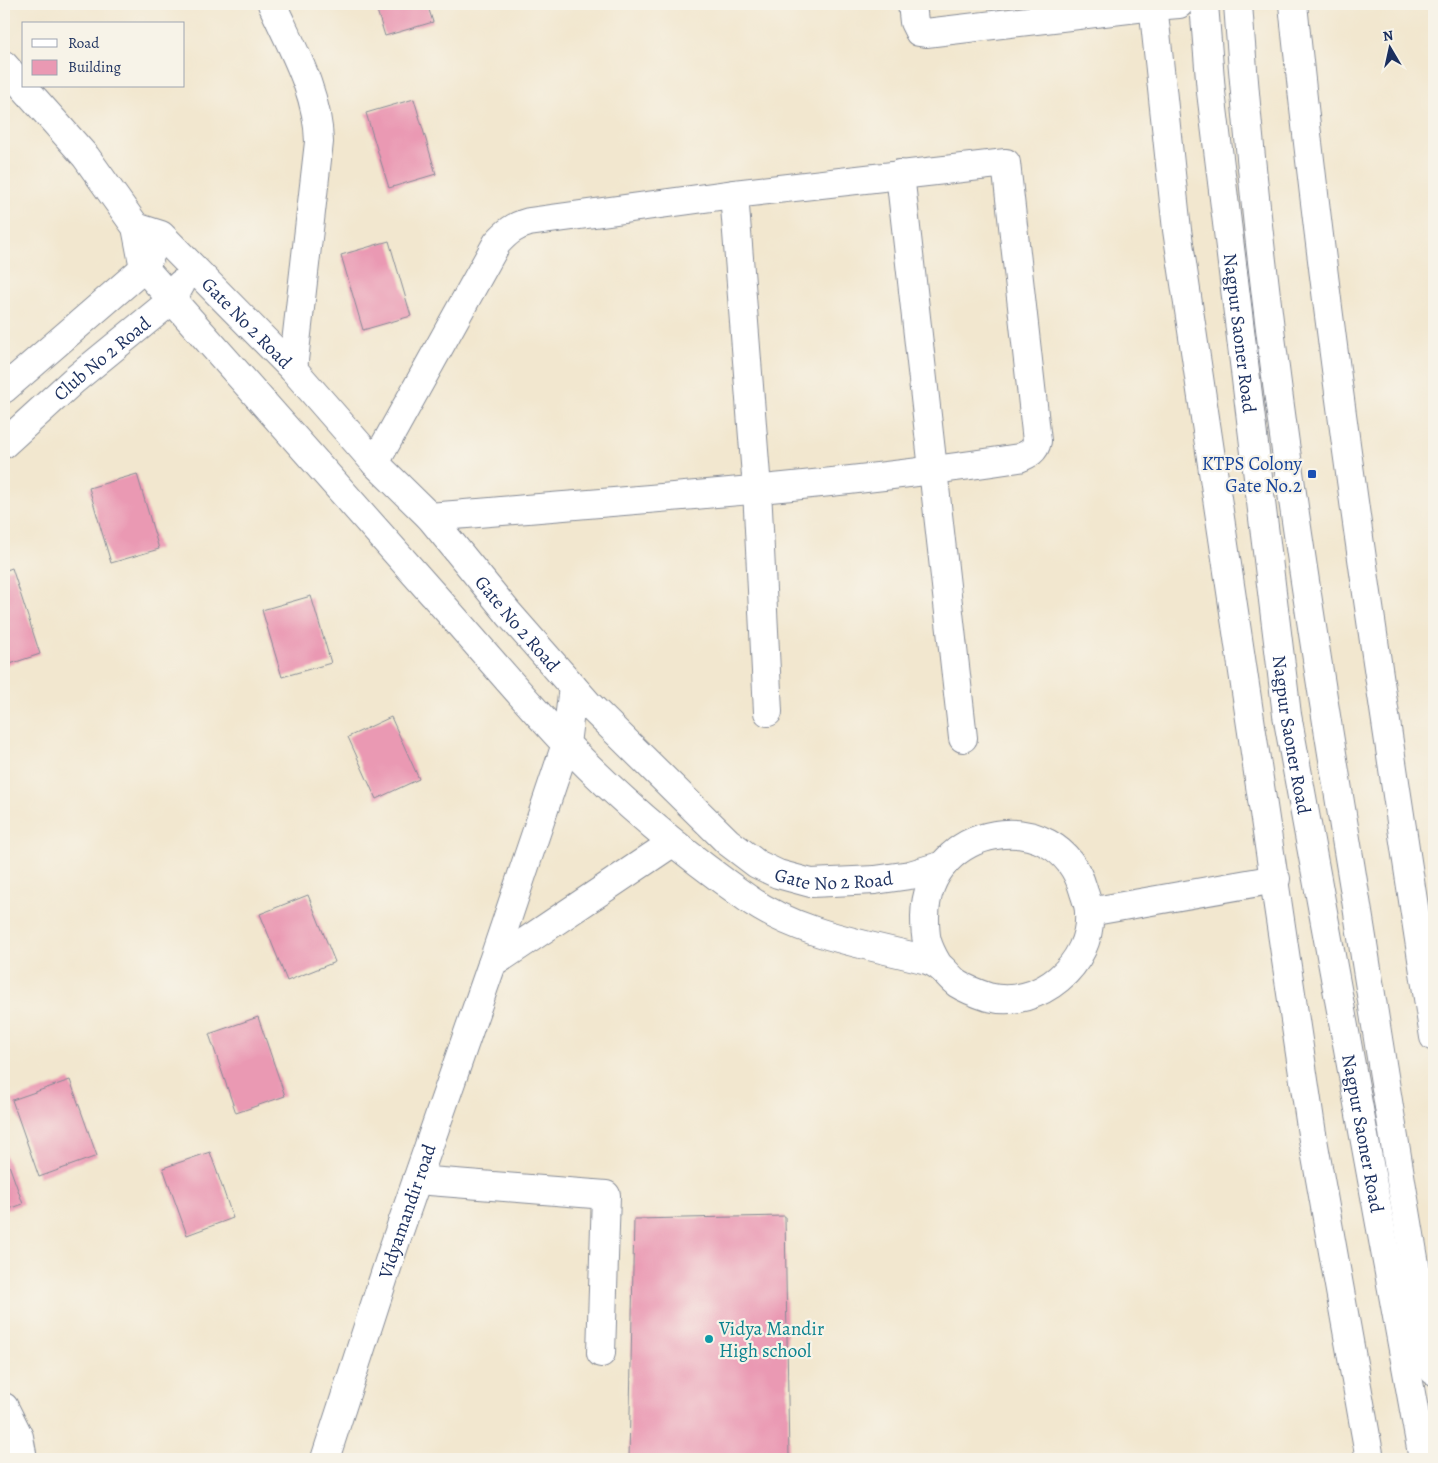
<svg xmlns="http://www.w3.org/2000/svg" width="1438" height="1463" font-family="Alegreya,serif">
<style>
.building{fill:#ea99b3}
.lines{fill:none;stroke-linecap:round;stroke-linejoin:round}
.minor-casing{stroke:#868b96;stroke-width:30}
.major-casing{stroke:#868b96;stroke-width:30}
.highway-casing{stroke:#868b96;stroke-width:30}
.minor{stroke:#fff;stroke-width:28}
.major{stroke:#fff;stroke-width:28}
.highway{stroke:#fff;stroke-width:28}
.transit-dot{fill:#1a4fb4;stroke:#f7f3e8;stroke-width:2}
.culture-dot{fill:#0f9aa8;stroke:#f7f3e8;stroke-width:2}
.labels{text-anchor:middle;stroke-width:4.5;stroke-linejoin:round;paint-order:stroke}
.street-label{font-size:19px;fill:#1b2f5e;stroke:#f7f3e8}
.transit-label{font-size:19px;fill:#164399;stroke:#f7f3e8;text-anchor:end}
.culture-label{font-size:19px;fill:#0d838f;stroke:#f7f3e8;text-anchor:start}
</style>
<rect width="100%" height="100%" fill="#f7f3e8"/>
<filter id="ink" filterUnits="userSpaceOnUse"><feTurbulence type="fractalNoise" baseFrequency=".02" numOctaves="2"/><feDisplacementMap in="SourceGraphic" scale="10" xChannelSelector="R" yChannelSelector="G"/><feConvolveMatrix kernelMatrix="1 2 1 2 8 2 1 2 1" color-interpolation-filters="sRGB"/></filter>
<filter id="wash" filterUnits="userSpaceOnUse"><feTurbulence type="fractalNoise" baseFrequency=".0096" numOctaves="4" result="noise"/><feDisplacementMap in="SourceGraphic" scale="20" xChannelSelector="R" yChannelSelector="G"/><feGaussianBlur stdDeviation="1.12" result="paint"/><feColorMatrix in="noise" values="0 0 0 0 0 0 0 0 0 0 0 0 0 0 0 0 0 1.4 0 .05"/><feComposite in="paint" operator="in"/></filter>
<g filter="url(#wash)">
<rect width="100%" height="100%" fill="#f2e7cf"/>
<g id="blocks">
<g class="building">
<path d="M375,4H427L433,22L385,36Z"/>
<path d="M414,99L436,174L389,188L366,113Z"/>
<path d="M389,241L411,316L363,330L341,255Z"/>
<path d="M137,474L159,549L111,563L89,488Z"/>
<path d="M12,568L40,654L4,666V571Z"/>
<path d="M311,596L331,663L282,677L262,610Z"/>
<path d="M391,717L419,779L376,799L348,737Z"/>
<path d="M308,895L335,962L287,981L260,914Z"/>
<path d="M258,1017L285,1096L236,1113L209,1034Z"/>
<path d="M70,1080L97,1156L39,1177L12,1100Z"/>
<path d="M4,1151L23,1204L4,1211Z"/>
<path d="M210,1152L233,1218L187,1235L163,1168Z"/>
<path d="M785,1216L789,1459H629L634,1219Z"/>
</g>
</g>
</g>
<g filter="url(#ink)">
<use href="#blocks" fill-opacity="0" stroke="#868b96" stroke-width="1"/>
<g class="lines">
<g class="minor-casing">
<g id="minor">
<path d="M272,4C292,48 318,92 319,142L293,369"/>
<path d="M912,4L914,22L919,32L926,33L1154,6"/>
<path d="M1153,4L1177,230L1312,1134L1370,1459"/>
<path d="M1293,4C1328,350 1381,694 1434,1037"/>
<path d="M4,65L86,157L136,227L144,268C240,375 335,483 431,592C475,641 518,693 564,742C618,798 683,853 747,898C799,935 866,944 927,960C942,964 947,976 958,984C966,989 979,994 988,997C1038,1010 1093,964 1089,912C1089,905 1085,896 1083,889C1058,802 926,823 925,917C925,925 925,933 927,941C929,948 933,956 937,963"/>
<path d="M900,174L963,738"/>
<path d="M734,194L757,489L768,712"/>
<path id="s1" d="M136,227L161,235L293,369L375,463L430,517L509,614L588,704L728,842L757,864L778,874L811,883L875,880L910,875L940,866"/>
<path d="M4,389L144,268L152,251"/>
<path id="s2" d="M4,444L73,381L172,300L181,284"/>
<path d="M375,463L497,243C507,232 514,226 529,222L734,194L1006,163L1037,441C1035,451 1029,454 1019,458C824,488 627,500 430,517"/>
<path d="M1089,912L1276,879"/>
<path d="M492,964L566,744L573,687"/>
<path d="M417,1180L606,1195L601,1353"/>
<path d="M4,1407L19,1437L23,1459"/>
</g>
</g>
<g class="major-casing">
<g id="major">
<path id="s3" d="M325,1459L394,1246L492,964L672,843"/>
</g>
</g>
<g class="highway-casing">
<g id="highway">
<path id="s4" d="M1204,4L1211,92L1287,715L1423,1459"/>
<path d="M1238,4C1258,290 1302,574 1349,857C1377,1028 1402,1200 1434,1371"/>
<path d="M1154,6L1179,4"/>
</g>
</g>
<use href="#minor" class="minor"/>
<use href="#major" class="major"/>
<use href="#highway" class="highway"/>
</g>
</g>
<rect class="transit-dot" x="1307" y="469" width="10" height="10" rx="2.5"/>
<circle class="culture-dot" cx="709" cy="1339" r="5"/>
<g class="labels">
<g class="street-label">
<text dy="7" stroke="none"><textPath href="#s1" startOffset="149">Gate No 2 Road</textPath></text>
<text dy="7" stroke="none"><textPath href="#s4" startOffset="331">Nagpur Saoner Road</textPath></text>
<text dy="7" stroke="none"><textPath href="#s2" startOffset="130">Club No 2 Road</textPath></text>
<text dy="7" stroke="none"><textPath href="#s1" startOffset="554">Gate No 2 Road</textPath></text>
<text dy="7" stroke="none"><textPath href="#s4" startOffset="736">Nagpur Saoner Road</textPath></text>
<text dy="7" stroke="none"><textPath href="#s1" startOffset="974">Gate No 2 Road</textPath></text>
<text dy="7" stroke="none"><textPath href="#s4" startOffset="1141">Nagpur Saoner Road</textPath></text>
<text dy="7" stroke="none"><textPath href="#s3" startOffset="261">Vidyamandir road</textPath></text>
</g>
<g class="transit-label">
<text x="1302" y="470">KTPS Colony<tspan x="1302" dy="22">Gate No.2</tspan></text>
</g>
<g class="culture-label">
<text x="719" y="1335">Vidya Mandir<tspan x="719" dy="22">High school</tspan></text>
</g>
</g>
<rect width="1438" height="1463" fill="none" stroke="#f7f3e8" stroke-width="20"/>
<rect x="22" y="22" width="162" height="65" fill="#f7f3e8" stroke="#9fa5b1"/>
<rect x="32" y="39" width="25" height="8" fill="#ffffff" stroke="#9fa5b1"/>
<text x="68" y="48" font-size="15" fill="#1b2f5e">Road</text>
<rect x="32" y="60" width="25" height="15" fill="#ea99b3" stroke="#9fa5b1"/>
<text x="68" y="72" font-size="15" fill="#1b2f5e">Building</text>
<g transform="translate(1390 48) rotate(351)" stroke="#f7f3e8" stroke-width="4" paint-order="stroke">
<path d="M0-4L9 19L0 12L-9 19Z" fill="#1b2f5e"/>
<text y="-8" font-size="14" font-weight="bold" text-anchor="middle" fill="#1b2f5e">N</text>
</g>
</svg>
